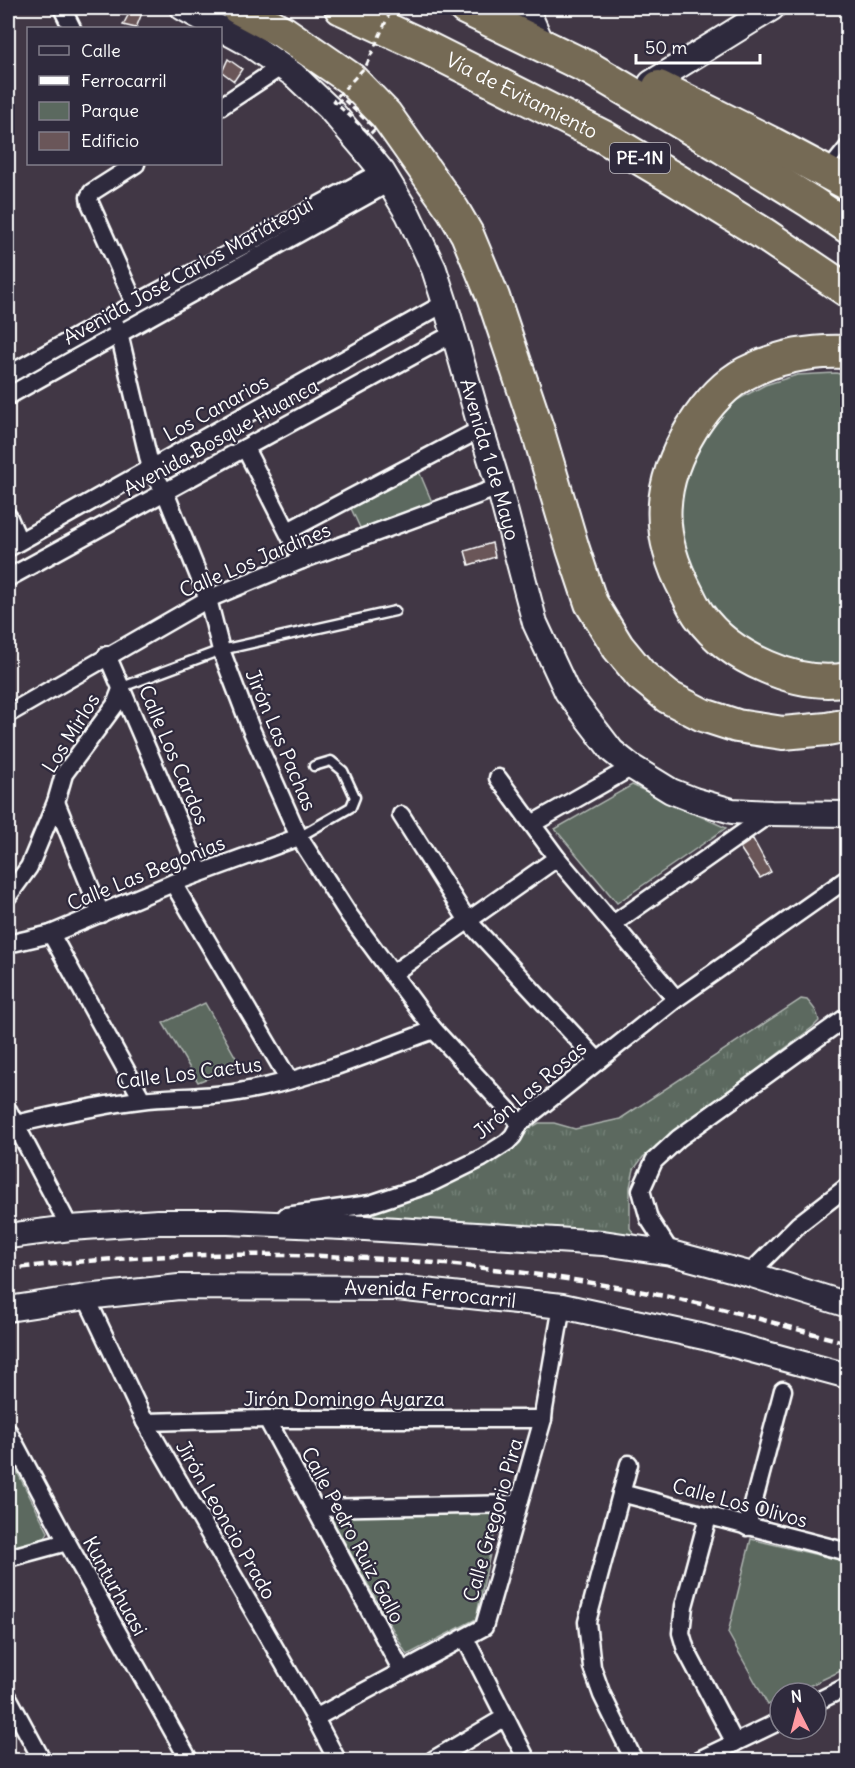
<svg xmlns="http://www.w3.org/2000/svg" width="855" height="1768" font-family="Delius,sans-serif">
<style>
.grass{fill:url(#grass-tufts);stroke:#adb4af;stroke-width:1.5}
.green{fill:#5b695f;stroke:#adb4af;stroke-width:1.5}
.building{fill:#6a5659;stroke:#fff;stroke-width:1.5}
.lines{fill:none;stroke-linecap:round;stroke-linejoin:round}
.lane-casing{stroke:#fff;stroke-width:13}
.street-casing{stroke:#fff;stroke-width:21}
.secondary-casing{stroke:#fff;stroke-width:28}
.highway-casing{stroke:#fff;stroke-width:36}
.lane{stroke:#2f2a3d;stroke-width:8}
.street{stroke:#2f2a3d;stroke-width:16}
.secondary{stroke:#2f2a3d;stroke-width:24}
.highway{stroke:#756a55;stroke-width:32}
.rail{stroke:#fff;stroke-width:4.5;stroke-dasharray:9 4.5;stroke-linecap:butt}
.path-bridge{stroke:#fff;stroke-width:3;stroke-dasharray:6 4.5;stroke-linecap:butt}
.labels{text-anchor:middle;stroke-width:4.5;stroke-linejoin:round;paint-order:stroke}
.shield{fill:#2f2a3d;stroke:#c1bfc5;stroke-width:1.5}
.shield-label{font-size:18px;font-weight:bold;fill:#fff}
.street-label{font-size:20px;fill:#fff;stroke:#2f2a3d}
</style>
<defs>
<pattern id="grass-tufts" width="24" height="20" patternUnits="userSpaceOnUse" patternTransform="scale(1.5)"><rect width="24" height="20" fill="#5b695f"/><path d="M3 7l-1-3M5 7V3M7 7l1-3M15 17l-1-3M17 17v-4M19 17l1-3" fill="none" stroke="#748077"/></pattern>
</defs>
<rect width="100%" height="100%" fill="#413745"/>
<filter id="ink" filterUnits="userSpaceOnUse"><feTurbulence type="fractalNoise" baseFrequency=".0167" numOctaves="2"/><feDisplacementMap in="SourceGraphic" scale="12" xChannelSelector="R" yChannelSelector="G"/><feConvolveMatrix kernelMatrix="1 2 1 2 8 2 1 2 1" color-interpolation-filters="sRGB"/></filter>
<g filter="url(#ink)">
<path class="grass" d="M801,999L807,1000C813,1007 818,1012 819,1021L813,1027L643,1157L634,1169L630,1187V1228L640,1243L342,1215L395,1206L475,1168L525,1131L539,1123H554L575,1129L620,1119Z"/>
<g class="green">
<path d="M836,373L847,376V666L796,664L733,638L699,594L682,538L681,508L683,480L703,435L717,420L737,400L765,385L797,375Z"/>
<path d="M418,469L432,502L363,534L348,502Z"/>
<path d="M632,785L726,828L617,903L555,829Z"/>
<path d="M205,1003L240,1065L198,1082L163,1023Z"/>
<path d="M8,1454L48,1532L44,1540L8,1549Z"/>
<path d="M500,1508L476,1619L407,1655L330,1516Z"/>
<path d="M751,1539L847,1562V1668L794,1693H780V1699L768,1705L728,1633Z"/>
</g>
<g class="building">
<path d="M132,8H144L136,28L123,25Z"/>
<path d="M228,59L242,69L234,81L222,72Z"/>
<path d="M492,543L495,557L469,565L465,551Z"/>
<path d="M753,839L771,872L760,878L740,848Z"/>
</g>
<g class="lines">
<g class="lane-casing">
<g id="lane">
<path d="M828,166L848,141"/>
<path d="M122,687L221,650L395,611"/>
<path d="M299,837L351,807L355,797L343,771L331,761L314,766"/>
</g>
</g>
<g class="street-casing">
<g id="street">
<path d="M62,8L72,28"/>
<path d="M220,107L282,66"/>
<path d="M135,304L90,203L89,197L92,192L136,164"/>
<path d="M112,316L119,333L151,469L165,492L208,599L221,650L251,729L299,837L349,915L434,1030L520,1123"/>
<path d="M8,375L135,304L382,171"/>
<path d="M8,396L389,183"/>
<path d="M245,448L302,560"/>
<path d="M8,516L19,541"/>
<path d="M288,531L481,429"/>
<path d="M8,548L445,303"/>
<path d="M8,578L454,333"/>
<path d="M107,655L200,872"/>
<path d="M8,714L208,599L302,560L499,487"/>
<path d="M498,778L557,858L676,999"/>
<path d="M56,802L101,914"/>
<path d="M401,815L468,921L598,1061"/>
<path d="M532,824L632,767"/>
<path d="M173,883L289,1080"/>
<path d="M8,896L29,867L56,802L64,774L115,705L122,687"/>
<path d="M613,924L771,813"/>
<path d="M51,934L142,1099"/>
<path d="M8,944L51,934L173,883L299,837"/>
<path d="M392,974L557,858"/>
<path d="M8,1110L70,1228"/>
<path d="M15,1124C56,1115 98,1105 140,1100C174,1096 210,1098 244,1091C309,1080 372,1052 434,1030"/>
<path d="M286,1216L370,1204L427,1185L482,1158L507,1142L513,1136L520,1123L676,999L848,878"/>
<path d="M671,1253L649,1219L641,1190L654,1161L679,1138L848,1016"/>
<path d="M749,1274L799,1224L848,1186"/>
<path d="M86,1297L145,1422L315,1718L337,1760"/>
<path d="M267,1419L402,1671"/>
<path d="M145,1422L267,1419H543"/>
<path d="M8,1431L67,1542L189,1760"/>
<path d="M629,1464L587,1622L592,1667L602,1695L634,1760"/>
<path d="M621,1493L848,1552"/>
<path d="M315,1508L518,1504"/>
<path d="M708,1517L684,1606L681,1633L686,1650L735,1743"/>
<path d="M747,1527L783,1390"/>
<path d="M8,1558L67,1542"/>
<path d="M465,1638L527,1760"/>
<path d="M8,1697L42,1760"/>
<path d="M816,1702L848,1686"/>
<path d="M315,1718L484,1627L543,1419L544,1409L562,1306"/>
<path d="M433,1760L504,1718"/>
<path d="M699,1760L780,1721"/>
</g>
</g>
<g class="secondary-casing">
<g id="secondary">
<path id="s1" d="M183,8L249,44L294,75L329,108L364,149L382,171L408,214L434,269L445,303L481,429L499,487L535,623L567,692L612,751L632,767L671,791L694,800L732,811L771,813L848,814"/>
<path d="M526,8L543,46"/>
<path d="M651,83L772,8"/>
<path d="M8,1236L70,1228L158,1222H228L365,1228L603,1243L671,1253L749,1274L848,1305"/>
<path id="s2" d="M8,1309L86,1297L179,1287L397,1288L562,1306L704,1337L848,1376"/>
</g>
</g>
<g class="highway-casing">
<g id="highway">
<path d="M238,8L283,32L351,79L386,115L453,210L467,234L493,297L538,431L573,549L591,603L618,647L641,675L668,697L703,715L737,726L783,733L827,729L848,725"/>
<path id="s3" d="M341,8L421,45L604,137L673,178L762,233L848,291"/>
<path d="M465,8L591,69L724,148L811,202L848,227"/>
<path d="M659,87L773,144L848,184"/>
<path d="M848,352C812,350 778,356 746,373C723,385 706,406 692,428C658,483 655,533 686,591C690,599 694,608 699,615C716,639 741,656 767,667C792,678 821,684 848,679"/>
</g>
</g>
<use href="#lane" class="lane"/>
<use href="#street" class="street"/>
<use href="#secondary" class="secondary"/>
<use href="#highway" class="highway"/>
<path class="rail" d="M8,1269C222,1243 442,1253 654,1294C719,1306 783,1326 848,1343"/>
<path class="path-bridge" d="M337,103L342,98L375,129L370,134L333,101L366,66L392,8"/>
</g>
</g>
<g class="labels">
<rect class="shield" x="610" y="143" width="60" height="30" rx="4.5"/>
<g class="shield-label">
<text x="640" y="164">PE-1N</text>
</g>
<g class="street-label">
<text dy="7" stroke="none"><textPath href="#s3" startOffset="201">Vía de Evitamiento</textPath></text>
<text transform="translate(188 271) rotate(-29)" y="7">Avenida José Carlos Mariátegui</text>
<text transform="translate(216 408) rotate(-29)" y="7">Los Canarios</text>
<text transform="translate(221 437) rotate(-29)" y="7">Avenida Bosque Huanca</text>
<text dy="7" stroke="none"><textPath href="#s1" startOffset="570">Avenida 1 de Mayo</textPath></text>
<text transform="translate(255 560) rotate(-23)" y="7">Calle Los Jardines</text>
<text transform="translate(71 733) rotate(-58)" y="7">Los Mirlos</text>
<text transform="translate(281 740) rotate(67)" y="7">Jirón Las Pachas</text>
<text transform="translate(174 755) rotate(67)" y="7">Calle Los Cardos</text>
<text transform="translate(146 873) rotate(-22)" y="7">Calle Las Begonias</text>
<text transform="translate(189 1073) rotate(-7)" y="7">Calle Los Cactus</text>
<text transform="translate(530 1090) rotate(-40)" y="7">Jirón Las Rosas</text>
<text dy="7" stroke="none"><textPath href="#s2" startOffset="424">Avenida Ferrocarril</textPath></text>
<text x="344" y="1406">Jirón Domingo Ayarza</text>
<text transform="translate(740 1503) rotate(15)" y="7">Calle Los Olivos</text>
<text transform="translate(226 1520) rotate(60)" y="7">Jirón Leoncio Prado</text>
<text transform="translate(493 1520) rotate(-74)" y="7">Calle Gregorio Pira</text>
<text transform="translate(353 1535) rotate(62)" y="7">Calle Pedro Ruiz Gallo</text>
<text transform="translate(115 1586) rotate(61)" y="7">Kunturhuasi</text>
</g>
</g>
<rect width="855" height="1768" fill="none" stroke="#2f2a3d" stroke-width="30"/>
<rect x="15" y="15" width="825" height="1738" fill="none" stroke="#fff" stroke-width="2" filter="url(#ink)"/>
<rect x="27" y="27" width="195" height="138" fill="#2f2a3d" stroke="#827f8b" stroke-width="1.5"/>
<rect x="39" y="46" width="30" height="9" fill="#2f2a3d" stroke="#827f8b" stroke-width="1.5"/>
<text x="81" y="57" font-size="18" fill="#ffffff">Calle</text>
<rect x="39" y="76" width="30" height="9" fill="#ffffff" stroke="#827f8b" stroke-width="1.5"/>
<text x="81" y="87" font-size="18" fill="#ffffff">Ferrocarril</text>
<rect x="39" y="102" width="30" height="18" fill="#5b695f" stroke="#827f8b" stroke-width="1.5"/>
<text x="81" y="117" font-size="18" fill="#ffffff">Parque</text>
<rect x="39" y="132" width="30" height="18" fill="#6a5659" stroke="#827f8b" stroke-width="1.5"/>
<text x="81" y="147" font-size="18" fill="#ffffff">Edificio</text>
<g transform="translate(798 1711) rotate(354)"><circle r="28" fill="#2f2a3d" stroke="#827f8b" stroke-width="1.5"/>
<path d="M0-4.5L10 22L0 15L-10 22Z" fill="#ff9aa2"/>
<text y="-9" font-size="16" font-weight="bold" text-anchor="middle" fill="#ffffff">N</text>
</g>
<path d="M636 54v9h124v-9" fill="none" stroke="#ffffff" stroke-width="3"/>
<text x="645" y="54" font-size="18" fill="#ffffff" stroke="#2f2a3d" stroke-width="4.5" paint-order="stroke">50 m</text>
</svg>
